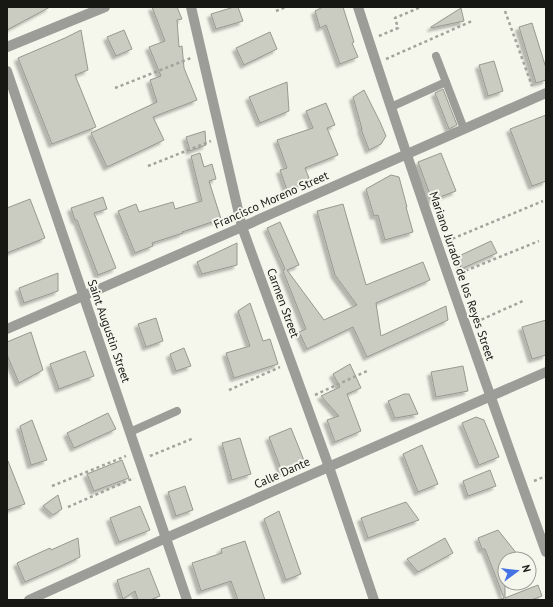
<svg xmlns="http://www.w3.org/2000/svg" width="553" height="607" font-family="'PT Sans',sans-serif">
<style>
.building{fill:#caccc1;stroke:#97998f;filter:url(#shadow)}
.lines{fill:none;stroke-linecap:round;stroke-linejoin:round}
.path{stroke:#a2a39b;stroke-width:2.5;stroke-dasharray:3 3;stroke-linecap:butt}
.service{stroke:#9c9d98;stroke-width:8}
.minor{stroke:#9c9d98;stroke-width:10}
.labels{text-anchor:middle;stroke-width:4;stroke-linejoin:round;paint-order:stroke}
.street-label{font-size:12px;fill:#171714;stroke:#f5f7ec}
</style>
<defs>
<filter id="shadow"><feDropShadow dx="-3.5" dy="3.5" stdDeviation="1" flood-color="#0004"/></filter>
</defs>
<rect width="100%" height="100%" fill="#f5f7ec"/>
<g class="building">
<path d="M7,7H50L7,30Z"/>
<path d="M152,7H177L182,19L177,20L179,47L182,46L184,68L197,100L153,117L164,140L107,167L91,133L157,102L150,80L161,76L149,47L165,41Z"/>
<path d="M234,7H238L243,21L216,29L211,14Z"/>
<path d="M323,7H343L354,42L352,43L358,57L340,64L326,25L320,28L315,11Z"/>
<path d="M461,8L464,21L431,28V27Z"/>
<path d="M532,23L546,68V80L536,83L519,27Z"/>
<path d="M81,30L88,70L75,75L96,127L52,144L18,58L65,38Z"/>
<path d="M124,30L132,49L116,56L107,37Z"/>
<path d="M270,32L277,49L244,65L236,48Z"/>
<path d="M494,61L503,91L488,96L479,65Z"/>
<path d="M287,82L289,111L260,123L249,97Z"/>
<path d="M443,89L457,125L449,129L435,93Z"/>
<path d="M364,90L380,122L386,136L381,144L369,150L361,129H362L353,97Z"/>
<path d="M326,103L335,125L327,128L338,155L305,168L309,178L288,193L280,170L287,168L277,140L313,128L306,111Z"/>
<path d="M546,115V181L532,186L510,129Z"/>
<path d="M205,131L206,145L190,151L186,137Z"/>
<path d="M200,153L204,167L212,164L216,179L209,181L221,219L182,232L183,233L152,243L153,246L135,253L118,211L136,204L139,212L173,202L175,209L202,201L191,156Z"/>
<path d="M441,153L456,191L432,200L418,162Z"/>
<path d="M391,175L399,177L407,207H406L413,232L385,240L378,215L374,216L366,189Z"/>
<path d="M103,197L107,209L94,213L116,268L98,275L77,220H75L71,208Z"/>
<path d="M30,199L45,238L7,253V208Z"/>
<path d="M343,204L366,285L423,262L430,280L376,303L381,336L446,306L448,320L367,357L353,327L307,349L299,332L306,329L283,271L285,269L267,228L280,222L299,265L287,270L324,320L357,305L335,275L317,211Z"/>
<path d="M491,241L497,253L461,269L459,256Z"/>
<path d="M237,243V265L202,274L197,262Z"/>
<path d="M58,273V291L24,303L19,288Z"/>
<path d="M250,303L263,341L270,339L278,364L234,378L226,353L250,346L238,311Z"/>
<path d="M156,318L163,341L146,347L138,324Z"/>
<path d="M546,320V355L532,359L522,327Z"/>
<path d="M31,332L43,370L19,383L7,355V342Z"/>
<path d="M184,348L191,366L176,371L170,354Z"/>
<path d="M85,351L94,376L59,389L50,364Z"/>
<path d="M350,364L361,388L347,394L361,431L335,442L327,420L339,416L321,396L340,387L333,374Z"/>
<path d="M463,366L468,391L436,397L431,372Z"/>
<path d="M404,394H409L418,414L395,418L388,401Z"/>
<path d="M108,413L116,429L74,448L67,433Z"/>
<path d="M476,417L484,420L499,457L479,465L462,423Z"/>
<path d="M32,420L47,460L31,465L20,426Z"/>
<path d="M291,428L305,463L282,472L269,437Z"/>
<path d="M240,438L251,474L232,480L222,443Z"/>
<path d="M422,445L438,484L418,492L403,454Z"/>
<path d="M122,460L129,478L94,491L87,474Z"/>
<path d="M7,461H8L25,504L7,510Z"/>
<path d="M490,470L496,486L468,496L463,481Z"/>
<path d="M185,486L193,510L176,516L168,492Z"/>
<path d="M58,495L62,509L53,515L43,506Z"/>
<path d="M406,502L419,520L368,538L361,518Z"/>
<path d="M140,506L150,530L119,542L110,518Z"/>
<path d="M279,511L301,574L286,580L264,519Z"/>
<path d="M498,530L521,559H505V598L538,585L542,596L531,600H501V599L504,598L485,549H482L478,538Z"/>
<path d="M78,538L80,557L59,567L25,582L17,563L50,548L51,550Z"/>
<path d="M445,538L453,553L418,572L407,559Z"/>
<path d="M245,541L265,600H238L231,581L201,591L192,563L222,553L221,549Z"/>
<path d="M149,568L160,596L150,600H138L135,591L123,599L117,580Z"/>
</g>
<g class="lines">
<g class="path">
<path d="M276,11L286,7"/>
<path d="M505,11L532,86"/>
<path d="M379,36L398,28L395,18L421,7"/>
<path d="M386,59L472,21"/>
<path d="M115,88L191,58"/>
<path d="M148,166L211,141"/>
<path d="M447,241L543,201"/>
<path d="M460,273L539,241"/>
<path d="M476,322L525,300"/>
<path d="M229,390L280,367"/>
<path d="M315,395L367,371"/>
<path d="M150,456L194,438"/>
<path d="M534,481L546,476"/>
<path d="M52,486L126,456"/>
<path d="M68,507L134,478"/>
</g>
<g class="service">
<path d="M436,56L464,129"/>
<path d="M391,107L446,82"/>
<path d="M130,432L177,411"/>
</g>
<g class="minor">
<path d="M191,7L242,227L329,467L374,600"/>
<path d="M358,7C417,190 481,371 546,552"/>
<path d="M7,47L105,7"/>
<path d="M7,71L187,600"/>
<path d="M7,329L242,227L264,217L546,93"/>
<path d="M29,600L166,538L546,372"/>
</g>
</g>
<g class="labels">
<g class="street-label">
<text transform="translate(271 200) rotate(-24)" y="4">Francisco Moreno Street</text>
<text transform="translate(462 276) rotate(71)" y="4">Mariano Jurado de los Reyes Street</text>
<text transform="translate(283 303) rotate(70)" y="4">Carmen Street</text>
<text transform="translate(109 331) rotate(71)" y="4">Saint Augustin Street</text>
<text transform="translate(282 473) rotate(-24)" y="4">Calle Dante</text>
</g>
</g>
<rect width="553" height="607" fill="none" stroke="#171714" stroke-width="16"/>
<g transform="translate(517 571) rotate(75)"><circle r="19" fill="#f5f7ec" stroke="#9c9d96"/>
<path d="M0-3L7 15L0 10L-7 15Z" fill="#4572e4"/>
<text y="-6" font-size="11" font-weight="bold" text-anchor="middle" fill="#171714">N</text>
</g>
</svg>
